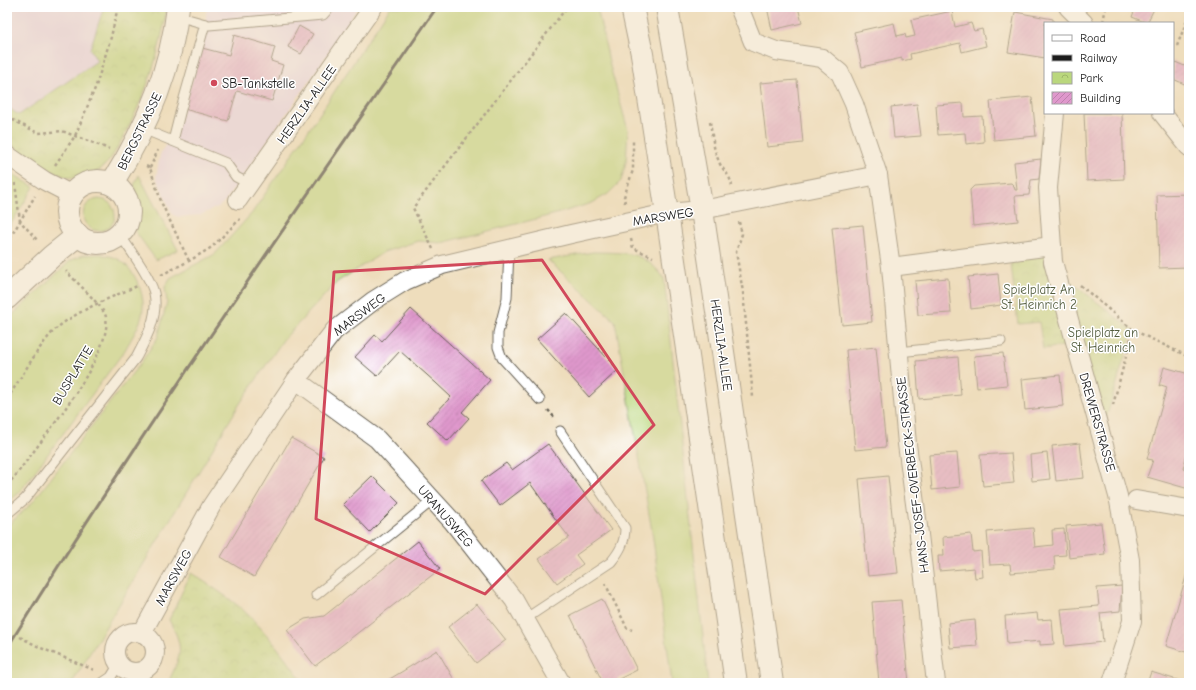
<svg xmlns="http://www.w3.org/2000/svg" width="1196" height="690" font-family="'Comic Neue',sans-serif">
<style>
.built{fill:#e6d2f0}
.green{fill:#bad77d;stroke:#6b7a4c}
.park{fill:url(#park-crowns);stroke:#6b7a4c}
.building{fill:url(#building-hatch)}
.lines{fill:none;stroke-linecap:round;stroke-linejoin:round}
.service-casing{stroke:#666054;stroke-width:11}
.minor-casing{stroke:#666054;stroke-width:20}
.tertiary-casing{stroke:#666054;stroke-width:24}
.primary-casing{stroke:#666054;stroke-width:24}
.path{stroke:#666054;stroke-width:2.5;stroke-dasharray:3 3;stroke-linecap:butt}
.service{stroke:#fff;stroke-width:9}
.minor{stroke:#fff;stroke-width:18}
.tertiary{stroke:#fff;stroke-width:22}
.primary{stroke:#fff;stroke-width:22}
.rail{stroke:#1c1c1c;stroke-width:3}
.marked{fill:none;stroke:#d1495b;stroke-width:3;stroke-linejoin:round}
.poi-dot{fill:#d1495b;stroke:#fff;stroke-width:1.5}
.labels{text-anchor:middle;stroke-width:3;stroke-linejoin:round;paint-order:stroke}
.poi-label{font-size:13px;fill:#1c1c1c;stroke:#fff;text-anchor:start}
.street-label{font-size:13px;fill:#1c1c1c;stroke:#fff}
.park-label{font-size:13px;fill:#535d3e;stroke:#fff}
</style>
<defs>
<pattern id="park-crowns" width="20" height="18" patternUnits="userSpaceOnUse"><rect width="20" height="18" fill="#bad77d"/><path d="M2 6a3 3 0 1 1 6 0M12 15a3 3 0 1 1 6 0" fill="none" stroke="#9fb86b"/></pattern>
<pattern id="building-hatch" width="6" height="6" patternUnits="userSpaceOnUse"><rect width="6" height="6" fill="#df98cc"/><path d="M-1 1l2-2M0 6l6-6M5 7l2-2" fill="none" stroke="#bf82af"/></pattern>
</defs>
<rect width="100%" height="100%" fill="#fff"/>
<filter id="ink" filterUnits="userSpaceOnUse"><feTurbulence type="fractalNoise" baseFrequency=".025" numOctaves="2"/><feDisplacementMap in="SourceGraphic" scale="8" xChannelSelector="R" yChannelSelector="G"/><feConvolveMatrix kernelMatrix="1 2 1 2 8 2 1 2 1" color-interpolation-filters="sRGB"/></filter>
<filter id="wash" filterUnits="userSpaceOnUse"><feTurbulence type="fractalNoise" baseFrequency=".012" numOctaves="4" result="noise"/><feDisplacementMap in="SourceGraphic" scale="16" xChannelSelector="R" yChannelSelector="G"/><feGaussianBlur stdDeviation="0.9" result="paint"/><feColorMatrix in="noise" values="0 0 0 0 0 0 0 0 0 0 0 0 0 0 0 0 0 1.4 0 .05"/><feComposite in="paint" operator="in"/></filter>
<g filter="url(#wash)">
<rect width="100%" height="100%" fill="#eeddbc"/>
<g class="built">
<path d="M7,7H104L90,49L98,61L19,115L7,107Z"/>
<path d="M207,7H358L315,73L225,201L218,207L200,215L179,217L173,215L156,177L160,155L180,118L204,38Z"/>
</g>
<g class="green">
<path d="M390,7H597L610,66L628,130L626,162L621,181L608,194L592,203L556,214L441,243L418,241L384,252L337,282L283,340L239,405L72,683H7V526L31,504L142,361L158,337L167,302L165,287L170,278L215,254L252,213L319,115Z"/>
<path d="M7,170L34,187L7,230Z"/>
<path d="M139,175L178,250L156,260L135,231C139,214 138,202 134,185Z"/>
<circle cx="99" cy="215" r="16"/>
<path d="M593,252C626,253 643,250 664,278L708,683H672L652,531L615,321L548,260Z"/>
<path d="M100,254C106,256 113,256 118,259C133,267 144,291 143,307C143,322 132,337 125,350L19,493L7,503V320L70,261L83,255Z"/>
</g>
<g class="park">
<path d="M104,7H167C160,53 148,89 127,130C120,142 114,157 104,166C98,173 85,177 76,178C56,179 24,153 7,142V107L19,115L97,61L90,49Z"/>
<path d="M1052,252L1057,271L1133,330L1101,435L1076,344L1043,349L1039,322L1018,324L1010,256Z"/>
<path d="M191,573C208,584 225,595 241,608C265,630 285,657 304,683H168C181,654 185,649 169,620Z"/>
</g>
<g id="blocks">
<g class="building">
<path d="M767,7H798L802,23L772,30Z"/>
<path d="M1131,7H1155L1147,23L1132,17L1135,9Z"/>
<path d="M952,11L955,27L971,23L974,31L982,29L986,46L962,52L960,43L910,54L911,59L902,61V58L862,67L854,32L894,23L897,36L905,34L906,38L915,36L911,20Z"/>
<path d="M1015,12L1053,19V23H1045V58L1008,52Z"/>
<path d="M299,26L313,34L301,54L288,47Z"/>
<path d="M234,35L275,47L271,61L283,65L272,101L237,91L228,121L184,109L202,48L229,55Z"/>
<path d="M1173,61L1189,68V86L1173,79Z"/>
<path d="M797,80L803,143L767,147L760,83Z"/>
<path d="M1032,97L1036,136L994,140L990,101Z"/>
<path d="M963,103L964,117L982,116L984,142L966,144L965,133L938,135L936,105Z"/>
<path d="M917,104L921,136L894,138L891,107Z"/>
<path d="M1084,113H1122L1124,179L1087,181Z"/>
<path d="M1041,159L1039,179L1031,180L1029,195L1015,196L1018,221L973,226L970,190L974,186L1011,183L1014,186L1015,190H1017L1014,162Z"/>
<path d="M1189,194V267L1159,268L1157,195Z"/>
<path d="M863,225L872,322L842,325L832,228Z"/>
<path d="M998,274L1001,305L971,309L968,277Z"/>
<path d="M948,278L951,313L918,315L915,281Z"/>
<path d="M411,309L490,380L462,412L469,418L448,441L427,422L451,397L436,383L400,351L377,376L355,357L375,335L382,341Z"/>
<path d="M566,313L618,370L589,397L537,339Z"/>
<path d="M876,347L886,447L855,450L846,350Z"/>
<path d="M1003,353L1007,385L977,388L974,356Z"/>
<path d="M958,357L961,395L919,399L916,361Z"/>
<path d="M1164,367L1189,374V446L1183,469L1189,471V489L1147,477L1153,460L1147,459L1167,387L1161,385L1159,386Z"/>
<path d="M1060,375L1063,406L1025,410L1022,379Z"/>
<path d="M291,438L324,457L254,577L221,557Z"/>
<path d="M1080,443L1084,478L1056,481L1052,446Z"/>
<path d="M548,444L611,530L576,555L583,564L557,583L539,559L569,537L559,524L530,483L500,506L481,481L506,463L512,470Z"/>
<path d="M957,453L960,487L932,490L929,455Z"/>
<path d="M1011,453L1014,483L983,486L980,455Z"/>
<path d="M1047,453L1050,479L1032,481L1030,455Z"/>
<path d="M372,476L399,503L370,532L343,504Z"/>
<path d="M888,476L898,573L868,576L859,479Z"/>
<path d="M1101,523L1105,554L1069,558L1066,526Z"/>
<path d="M1033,528L1035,547L1053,545L1052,530L1064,529L1066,555L1054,556L1055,569L1011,573L1010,564L990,565L987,532Z"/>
<path d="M971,534L973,552L981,551L983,577L975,578L974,568L939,571L938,556H944L943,537Z"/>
<path d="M418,541L440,569L315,666L287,630L305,619L324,616Z"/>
<path d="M1187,573L1189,574V653L1166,646Z"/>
<path d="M1122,586L1120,611L1100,613L1103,642L1065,646L1061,609L1099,606L1097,588Z"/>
<path d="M602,599L637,670L611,683H603L570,615Z"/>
<path d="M901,600L909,683H879L872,602Z"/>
<path d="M477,604L506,640L476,663L448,627Z"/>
<path d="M1037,613L1038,620L1052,619L1054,644L1040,645V641L1007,644L1005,616Z"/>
<path d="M975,620L977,646L950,648L948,623Z"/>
<path d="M437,650L456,683H383L403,671Z"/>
<path d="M1151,672L1187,683H1147Z"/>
</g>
</g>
</g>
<g filter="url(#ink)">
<use href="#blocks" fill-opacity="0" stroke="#666054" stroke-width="1"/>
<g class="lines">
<g class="service-casing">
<g id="service">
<path d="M177,16L209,25L323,15L330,7"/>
<path d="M143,129L226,163L236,177L250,184"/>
<path d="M173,141L181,109L205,24"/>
<path d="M509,249L507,298L498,333V347L502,358L540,400"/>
<path d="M899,352L1001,341"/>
<path d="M7,514L25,499L136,358C146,339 159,316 154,293C150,276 130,250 120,235"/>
<path d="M316,595L433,500"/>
<path d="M525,619L611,562C620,551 625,542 625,528L560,431"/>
<path d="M102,683L111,677L119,664"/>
</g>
</g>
<g class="minor-casing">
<g id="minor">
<path d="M739,7L753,42L776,51L822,58L840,73L854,104L878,175L891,267L907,444L918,526L936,683"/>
<path d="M1068,7L1084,23"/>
<path d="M1055,113L1048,188L1053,262L1118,496L1130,560L1132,621L1112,683"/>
<path d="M1162,113L1189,147"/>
<path d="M7,155L45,181L72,195"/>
<path d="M238,200L373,7"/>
<path d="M891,267L1052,246"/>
<path d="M296,380L377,439L453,522L514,600L561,683"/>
<path d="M1136,500L1189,509"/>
<circle cx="135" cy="652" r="20"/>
<path d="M142,633L212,505L296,380L334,331L373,301L405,281L442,265L571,234L667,213L702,210L878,175"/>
</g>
</g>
<g class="tertiary-casing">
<g id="tertiary">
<circle cx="98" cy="212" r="31"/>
<path d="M112,183C146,129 171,71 178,7"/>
<path d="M7,298L52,256L78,235"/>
</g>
</g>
<g class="primary-casing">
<g id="primary">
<path d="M632,7L642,54L667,213L736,683"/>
<path d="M667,7L702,210L772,683"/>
</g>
</g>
<g class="path">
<path d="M1103,22L1106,7"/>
<path d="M1177,46L1189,15"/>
<path d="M7,117L38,133L62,131L109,149"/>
<path d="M710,122C712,134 713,148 718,159C722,172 729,171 732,186"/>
<path d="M55,165L75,136L96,86L111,37L118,7"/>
<path d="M146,166L150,168L162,204L189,261"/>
<path d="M150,168L158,150"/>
<path d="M15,183L20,221L38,241"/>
<path d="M625,203L624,197L633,170V139"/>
<path d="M739,222L742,234L736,252L743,292L753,397"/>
<path d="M631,239L633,248L653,257"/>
<path d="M7,243L35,196"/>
<path d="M433,249L413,208L567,7"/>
<path d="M161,275L189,261L212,247L240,219"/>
<path d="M1080,285L1133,330L1189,357"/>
<path d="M7,399C20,380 41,341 58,327C81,309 110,298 137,286"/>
<path d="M1113,405L1133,330"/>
<path d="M548,410L555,418"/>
<path d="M7,485L16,475C39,443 113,355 106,317C104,307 74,280 66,271"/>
<path d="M605,583L627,628L632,630"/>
<path d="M20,637L41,648L94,670"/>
</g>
<use href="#service" class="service"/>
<use href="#minor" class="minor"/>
<use href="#tertiary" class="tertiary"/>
<use href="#primary" class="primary"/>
<path class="rail" d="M7,648C142,429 291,219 437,7"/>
</g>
</g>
<path d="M0 0H1196V690H0ZM542,260L654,425L485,594L316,519L334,272Z" fill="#eeddbc" fill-opacity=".55" fill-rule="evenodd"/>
<path class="marked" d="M542,260L654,425L485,594L316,519L334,272Z"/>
<circle class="poi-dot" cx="214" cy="83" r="4"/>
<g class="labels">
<g class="poi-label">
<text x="222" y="88">SB-Tankstelle</text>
</g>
<g class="street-label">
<text transform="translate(306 104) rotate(-55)" y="5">HERZLIA-ALLEE</text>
<text transform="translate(139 131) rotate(-64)" y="5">BERGSTRASSE</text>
<text transform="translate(663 216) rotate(-9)" y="5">MARSWEG</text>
<text transform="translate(359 314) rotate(-37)" y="5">MARSWEG</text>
<text transform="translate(722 345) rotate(82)" y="5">HERZLIA-ALLEE</text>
<text transform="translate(72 375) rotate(-59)" y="5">BUSPLATTE</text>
<text transform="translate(1098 422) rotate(74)" y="5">DREWERSTRASSE</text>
<text transform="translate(912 475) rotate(-97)" y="5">HANS-JOSEF-OVERBECK-STRASSE</text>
<text transform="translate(446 516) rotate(49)" y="5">URANUSWEG</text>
<text transform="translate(173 577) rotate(-61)" y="5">MARSWEG</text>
</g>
<g class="park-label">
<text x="1039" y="294">Spielplatz An<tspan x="1039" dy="15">St. Heinrich 2</tspan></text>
<text x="1103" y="337">Spielplatz an<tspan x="1103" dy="15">St. Heinrich</tspan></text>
</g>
</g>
<rect width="1196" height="690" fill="none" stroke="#fff" stroke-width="24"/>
<rect x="1044" y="22" width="130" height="92" fill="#ffffff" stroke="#a4a4a4"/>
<rect x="1052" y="35" width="20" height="6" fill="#ffffff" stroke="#a4a4a4"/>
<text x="1080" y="42" font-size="12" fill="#1c1c1c">Road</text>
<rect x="1052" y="55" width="20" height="6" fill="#1c1c1c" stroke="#a4a4a4"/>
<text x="1080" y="62" font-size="12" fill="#1c1c1c">Railway</text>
<rect x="1052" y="72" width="20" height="12" fill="url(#park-crowns)" stroke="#a4a4a4"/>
<text x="1080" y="82" font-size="12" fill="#1c1c1c">Park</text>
<rect x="1052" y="92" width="20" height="12" fill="url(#building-hatch)" stroke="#a4a4a4"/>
<text x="1080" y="102" font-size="12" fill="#1c1c1c">Building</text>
</svg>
